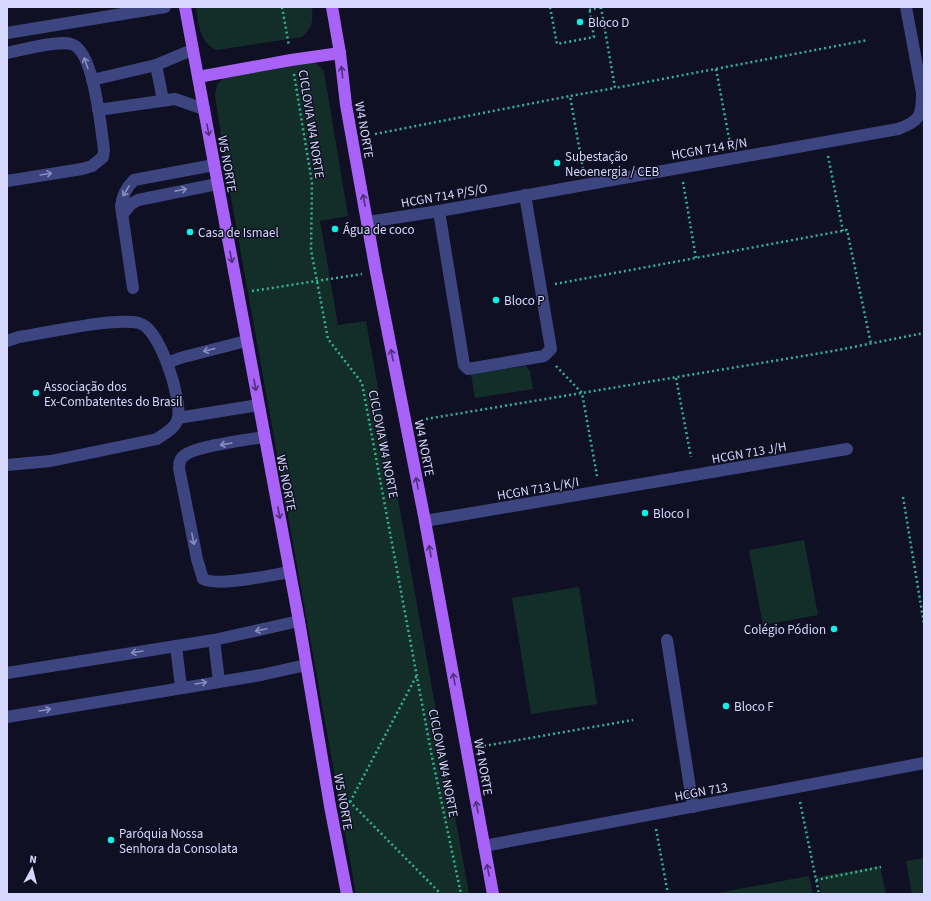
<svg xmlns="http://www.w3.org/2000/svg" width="931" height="901" font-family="'Source Sans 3',sans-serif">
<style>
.green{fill:#132e29}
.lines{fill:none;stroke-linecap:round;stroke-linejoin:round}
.path{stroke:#35b197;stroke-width:2.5;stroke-dasharray:2 3;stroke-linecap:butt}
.minor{stroke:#3d4581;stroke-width:12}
.major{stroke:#a962f7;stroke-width:12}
.oneway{stroke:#898ebf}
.oneway2{stroke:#4d3178}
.poi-dot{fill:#0cf2e6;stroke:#101024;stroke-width:1.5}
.labels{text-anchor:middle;stroke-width:3;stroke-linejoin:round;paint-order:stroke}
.poi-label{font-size:13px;fill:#d5d7fd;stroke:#101024;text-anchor:start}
.street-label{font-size:13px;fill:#d5d7fd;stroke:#101024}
</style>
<rect width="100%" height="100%" fill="#101024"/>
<g class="green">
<path d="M196,7H312C313,21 313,27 302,37L217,50C199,43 199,24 196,7Z"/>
<path d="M305,60L316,63L324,71L348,216L320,221L338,325L366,321L469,894H356L226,170L215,95L217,85L226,75Z"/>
<path d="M526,366L530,371L533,389L475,398L471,374Z"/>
<path d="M804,540L818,615L763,625L749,550Z"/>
<path d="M579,587L597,704L531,714L512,598Z"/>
<path d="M924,858V894H912L906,861Z"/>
<path d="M880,866L886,894H821L818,877Z"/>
<path d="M809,876L813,894H712Z"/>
</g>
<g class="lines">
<g class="path">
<path d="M282,7L289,46"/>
<path d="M550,7L557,44L594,37L589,7"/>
<path d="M601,7L615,88L868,40"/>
<path d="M589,10L601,7"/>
<path d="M716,69L730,143"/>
<path d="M294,74L312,183L311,250L328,339L362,383L432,757L461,894"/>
<path d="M375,134L570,96"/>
<path d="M828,156L843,231"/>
<path d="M583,169L570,96L615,88"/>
<path d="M683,182L696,258"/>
<path d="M555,284L847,230L871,344"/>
<path d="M252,291L362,274"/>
<path d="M556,366L582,393L597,476"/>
<path d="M676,378L691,457"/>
<path d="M426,419L833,351L924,333"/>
<path d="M903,497L924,624"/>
<path d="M484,746L633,720"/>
<path d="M350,802L417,675"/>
<path d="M800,802L819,894"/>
<path d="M344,803L350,802L441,894"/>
<path d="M656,829L668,894"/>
<path d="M816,880L881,867"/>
</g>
<g class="minor">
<path d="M7,33L165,7"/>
<path d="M7,53C22,50 57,40 71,44C94,49 101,129 104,150L103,157L92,166L82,169L7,181"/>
<path d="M156,65L163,100"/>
<path d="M92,80L156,65L192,50"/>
<path d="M98,110L175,99L204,109"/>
<path d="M439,211L464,365L468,369L544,356L551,349L525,195"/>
<path d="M122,215L131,204L138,200L217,184"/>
<path d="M368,222L439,211L898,129C920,121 922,116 922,93L906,7"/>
<path d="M133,288L121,206C122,195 126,188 134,180L214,165"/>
<path d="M7,341L19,337C48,333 113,317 139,323C160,328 182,399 178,418C176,428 165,433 157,439L51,461L7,465"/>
<path d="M167,363L180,358L246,341"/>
<path d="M178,418L258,405"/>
<path d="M264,437C246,440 198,446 185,455C180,458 179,463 179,468L197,559L203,579C219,587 270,575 290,572"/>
<path d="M425,521L847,449"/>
<path d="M214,640L219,681"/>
<path d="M667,640L693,807"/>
<path d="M176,646L181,687"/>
<path d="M7,673L214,640L299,621"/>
<path d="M7,717L261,675L306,665"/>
<path d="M484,846L924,763"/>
</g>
<g class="major">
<path d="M185,7L299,621L330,806L347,894"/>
<path d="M332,7L340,53L346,105L376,272L425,521L493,894"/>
<path d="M198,77L291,60L340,53"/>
</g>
</g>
<defs><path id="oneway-shaft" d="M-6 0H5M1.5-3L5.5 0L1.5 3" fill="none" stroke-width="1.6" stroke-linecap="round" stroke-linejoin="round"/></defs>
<g class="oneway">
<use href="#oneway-shaft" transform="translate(86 63) rotate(-109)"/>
<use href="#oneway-shaft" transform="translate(46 174) rotate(-9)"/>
<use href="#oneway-shaft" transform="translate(181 190) rotate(-11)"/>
<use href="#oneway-shaft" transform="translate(126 191) rotate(121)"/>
<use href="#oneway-shaft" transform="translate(209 350) rotate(166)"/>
<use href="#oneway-shaft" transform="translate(226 444) rotate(170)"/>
<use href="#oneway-shaft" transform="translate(193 539) rotate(79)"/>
<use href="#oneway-shaft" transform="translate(261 630) rotate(168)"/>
<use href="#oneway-shaft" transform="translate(137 652) rotate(171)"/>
<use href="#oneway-shaft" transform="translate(201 683) rotate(-9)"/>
<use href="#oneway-shaft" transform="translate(45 710) rotate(-10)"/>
</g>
<g class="oneway2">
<use href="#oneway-shaft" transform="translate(342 72) rotate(-97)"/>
<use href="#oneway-shaft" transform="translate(208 130) rotate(80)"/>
<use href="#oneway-shaft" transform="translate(364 200) rotate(-101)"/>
<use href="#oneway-shaft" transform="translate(231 257) rotate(79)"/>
<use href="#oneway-shaft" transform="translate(392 355) rotate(-101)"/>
<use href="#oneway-shaft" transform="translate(255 385) rotate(79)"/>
<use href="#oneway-shaft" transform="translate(417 483) rotate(-101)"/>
<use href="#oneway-shaft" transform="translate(279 513) rotate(79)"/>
<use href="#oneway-shaft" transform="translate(430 551) rotate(-100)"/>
<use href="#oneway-shaft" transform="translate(454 679) rotate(-100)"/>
<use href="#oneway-shaft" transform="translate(477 807) rotate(-100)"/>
<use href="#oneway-shaft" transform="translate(488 870) rotate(-101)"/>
</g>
<g class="poi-dot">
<circle cx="580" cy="22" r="4"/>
<circle cx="557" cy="163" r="4"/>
<circle cx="335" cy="229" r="4"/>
<circle cx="190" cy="232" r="4"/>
<circle cx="496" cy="300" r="4"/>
<circle cx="36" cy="393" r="4"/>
<circle cx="645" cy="513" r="4"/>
<circle cx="834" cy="629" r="4"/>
<circle cx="726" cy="706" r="4"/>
<circle cx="111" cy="840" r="4"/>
</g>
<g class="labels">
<g class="poi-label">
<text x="588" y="27">Bloco D</text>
<text x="565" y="161">Subestação<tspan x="565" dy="15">Neoenergia / CEB</tspan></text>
<text x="343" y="234">Água de coco</text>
<text x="198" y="237">Casa de Ismael</text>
<text x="504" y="305">Bloco P</text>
<text x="44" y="391">Associação dos<tspan x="44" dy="15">Ex-Combatentes do Brasil</tspan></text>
<text x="653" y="518">Bloco I</text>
<text x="826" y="634" text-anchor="end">Colégio Pódion</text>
<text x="734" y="711">Bloco F</text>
<text x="119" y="838">Paróquia Nossa<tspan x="119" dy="15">Senhora da Consolata</tspan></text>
</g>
<g class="street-label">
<text transform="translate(312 124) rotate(81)" y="5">CICLOVIA W4 NORTE</text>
<text transform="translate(365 130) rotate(80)" y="5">W4 NORTE</text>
<text transform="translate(709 148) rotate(-10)" y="5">HCGN 714 R/N</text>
<text transform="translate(228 164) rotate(80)" y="5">W5 NORTE</text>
<text transform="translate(444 195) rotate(-10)" y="5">HCGN 714 P/S/O</text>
<text transform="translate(384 444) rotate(79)" y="5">CICLOVIA W4 NORTE</text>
<text transform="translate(425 448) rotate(79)" y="5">W4 NORTE</text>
<text transform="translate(749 452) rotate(-10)" y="5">HCGN 713 J/H</text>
<text transform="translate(287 483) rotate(79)" y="5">W5 NORTE</text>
<text transform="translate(538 488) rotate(-10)" y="5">HCGN 713 L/K/I</text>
<text transform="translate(444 763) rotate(79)" y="5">CICLOVIA W4 NORTE</text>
<text transform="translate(484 767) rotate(80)" y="5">W4 NORTE</text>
<text transform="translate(701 791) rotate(-11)" y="5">HCGN 713</text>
<text transform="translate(344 802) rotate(80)" y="5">W5 NORTE</text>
</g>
</g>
<rect width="931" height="901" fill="none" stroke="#d5d7fd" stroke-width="16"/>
<g transform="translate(32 869) rotate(7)" stroke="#101024" stroke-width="3" paint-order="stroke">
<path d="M0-3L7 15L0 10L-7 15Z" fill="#d5d7fd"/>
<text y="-6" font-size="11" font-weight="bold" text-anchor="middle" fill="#d5d7fd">N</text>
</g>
</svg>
